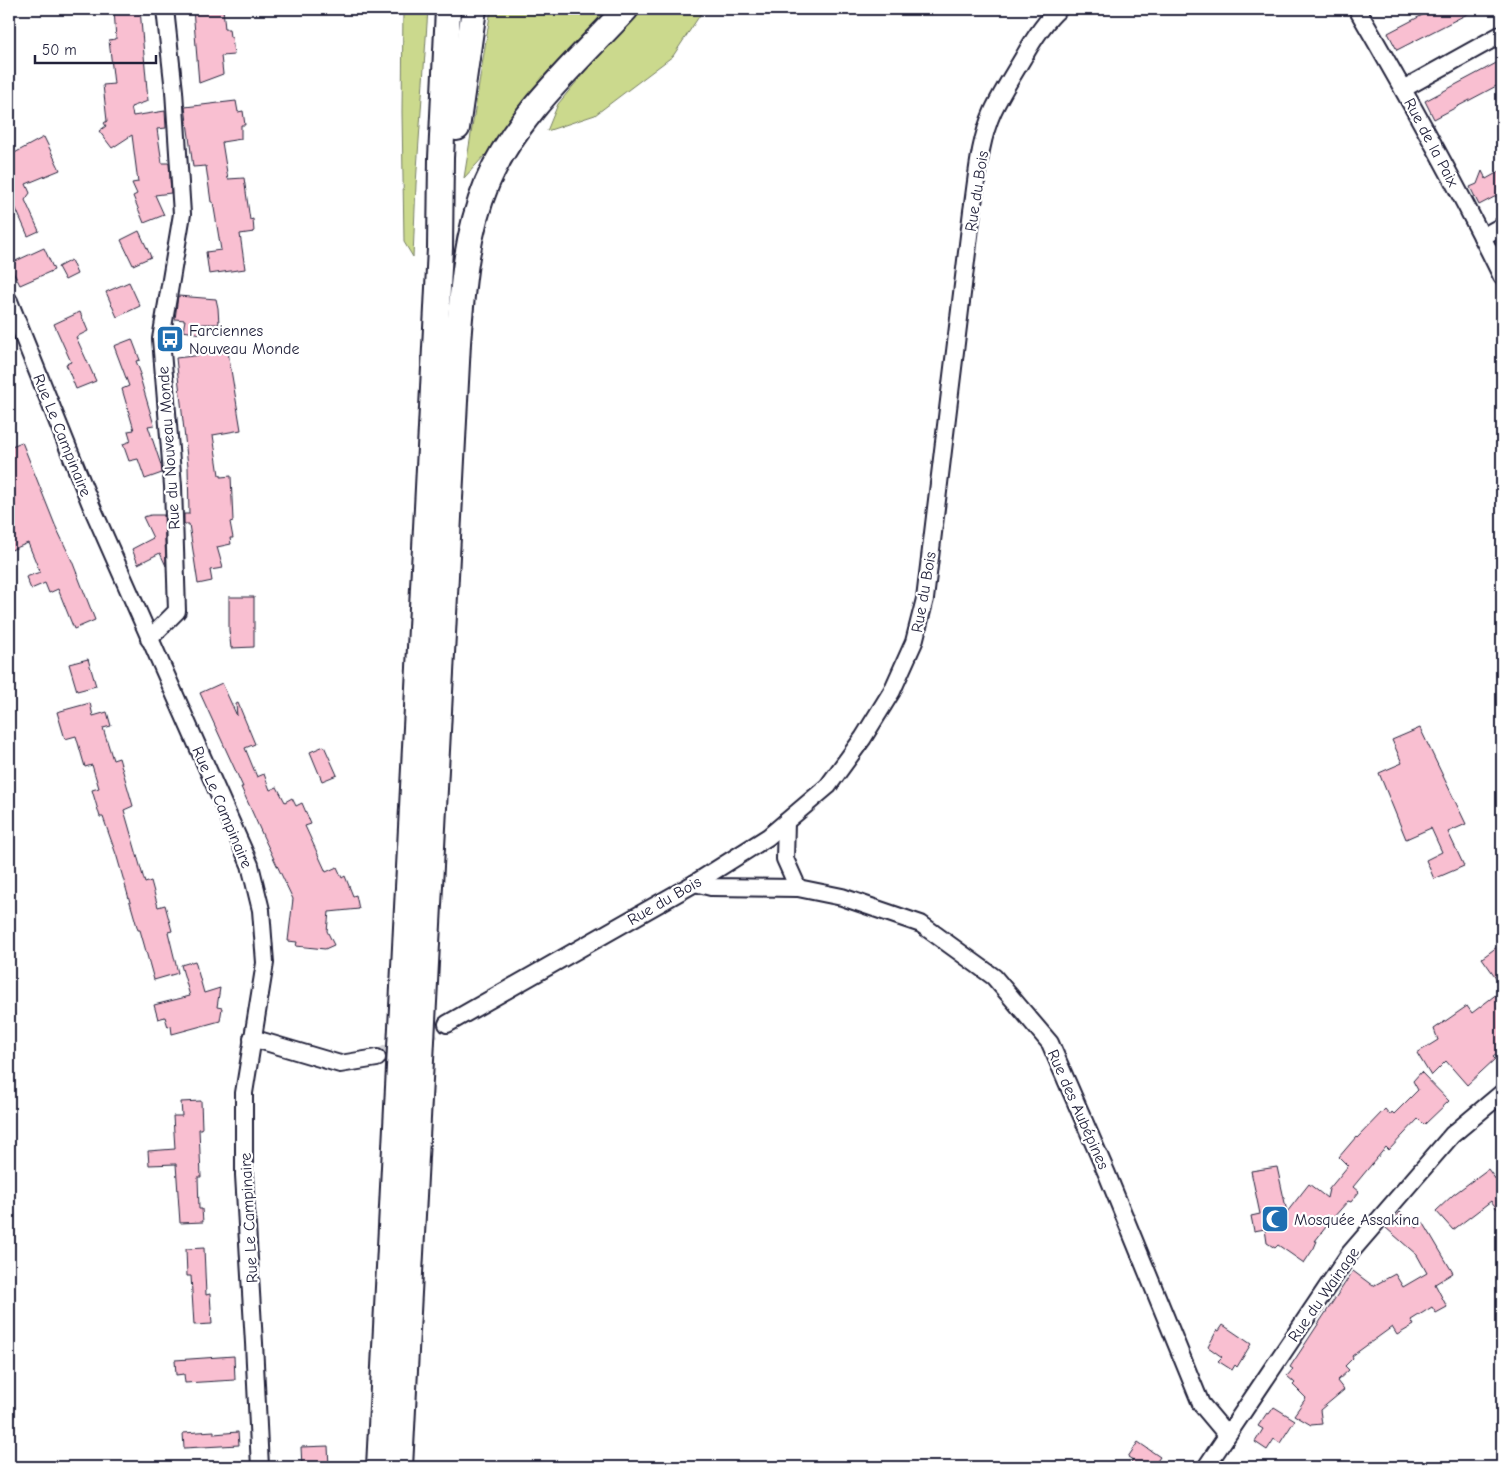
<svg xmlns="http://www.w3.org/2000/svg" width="1511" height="1476" font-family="'Comic Neue',sans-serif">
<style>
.green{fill:#cbd98d;stroke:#767e64}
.building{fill:#f9bfd1;stroke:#22223b}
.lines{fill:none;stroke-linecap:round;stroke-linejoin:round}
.minor-tunnel{stroke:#d3d3d8;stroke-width:16;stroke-dasharray:16 8;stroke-linecap:butt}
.minor-casing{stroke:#22223b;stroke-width:20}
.highway-casing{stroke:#22223b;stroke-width:28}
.minor{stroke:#fff;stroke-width:16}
.highway{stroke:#fff;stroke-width:24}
.labels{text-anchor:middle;stroke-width:4.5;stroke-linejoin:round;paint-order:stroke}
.street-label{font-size:16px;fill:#22223b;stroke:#fff}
.poi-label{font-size:16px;fill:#22223b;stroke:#fff;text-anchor:start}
</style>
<rect width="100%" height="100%" fill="#fff"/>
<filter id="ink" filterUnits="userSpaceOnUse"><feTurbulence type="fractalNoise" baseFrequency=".02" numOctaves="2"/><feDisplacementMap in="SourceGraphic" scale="10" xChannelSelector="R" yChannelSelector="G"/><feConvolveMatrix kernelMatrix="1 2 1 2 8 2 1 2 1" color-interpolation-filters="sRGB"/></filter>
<g filter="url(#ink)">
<g class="green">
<path d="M403,9H428L416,184L413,257L404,242L402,112Z"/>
<path d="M491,9H619L464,178Z"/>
<path d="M637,9H704L673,56L595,115L547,131L558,104Z"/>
</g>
<g class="building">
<path d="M114,9H140L148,101L131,107L133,116L165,111L166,128L157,129L162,163H169L171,193L155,195L164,215L144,223L133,196L137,194L132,183L138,182L132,135L112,148L99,131L106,126L104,123L107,121L103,85L114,84L109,40L116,39Z"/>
<path d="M193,9H223L225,29H229L230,37H232L234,55L221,56L223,74L199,83Z"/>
<path d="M1434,9H1477L1397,50L1388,33Z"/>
<path d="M1502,60V83L1434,119L1425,101Z"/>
<path d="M236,101L238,112L243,111L245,125H241V139L222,142L228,179L244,178L250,220L253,219L254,232L240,234L245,269L209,274L206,252L221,250L213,202H211L206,166L193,167L185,107Z"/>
<path d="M44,137L60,170L26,184L30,193L25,200L39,231L28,236L13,202L9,203V156Z"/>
<path d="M1502,170V193L1479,205L1470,187L1477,184L1482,171L1486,179Z"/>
<path d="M139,231L151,257L133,265L121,240Z"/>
<path d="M44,248L54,270L20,285L9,264Z"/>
<path d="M71,260L77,274L65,280L58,267Z"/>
<path d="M129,282L140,306L117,317L106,292Z"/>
<path d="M178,296L216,299L218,308L219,324H202L201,334L183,331L185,320L175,319Z"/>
<path d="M80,312L88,331L76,337L96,381L76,389L66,364L71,362L54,324Z"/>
<path d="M132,339L140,360L136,361L141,374H139L154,425L148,426L161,465L162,473L145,479L138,459L129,461L123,444L131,441L128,431L134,430L122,389L129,386L114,346Z"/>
<path d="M228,352L241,430L213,435L219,475H221V477L231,476L233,521L230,522L233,538H230L231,544L217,547L223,568L210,570L212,581L198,584L189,524H184V514H189L188,466L176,358Z"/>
<path d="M22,442L55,525L72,561L95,620L74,629L58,589L49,593L45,583L31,589L26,577L40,572L28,543L9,551V447Z"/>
<path d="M151,515H164L166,566L160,553L138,564L132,549L153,538L143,517Z"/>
<path d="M229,597H254V647L231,648L229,630Z"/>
<path d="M88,659L96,686L77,691L69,664Z"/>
<path d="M222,683L237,716L236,704L238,703L255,744L245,748L257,777L264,774L270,790L277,787L285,802L292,798L296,806L302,803L311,824L305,826L326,872L337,867L342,878L345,876L353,896L356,895L359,909L329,912L327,931L334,945L325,949L296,946L297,942L288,941L293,899L263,836L241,787H243L200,693Z"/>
<path d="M90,703L93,716L107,712L111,726L103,728L113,760L119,758L133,806L124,810L145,883L151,881L158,907L165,905L172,931L168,932L178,973L154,980L140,930H138L117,857L103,817H100L92,790L99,788L92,765L85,767L76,736L65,739L57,712Z"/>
<path d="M1420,728L1466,824L1448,832L1464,866L1434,879L1426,860L1442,852L1431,828L1406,839L1379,773L1402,763L1392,740Z"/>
<path d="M324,746L337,775L322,781L310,752Z"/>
<path d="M1497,947L1502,954V986L1482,958Z"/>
<path d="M195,961L204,993L220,988L217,1007L222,1008L220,1021L172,1034L171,1026L168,1027L165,1017L158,1019L154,1005L190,996L181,965Z"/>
<path d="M1502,990V1050L1493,1057L1495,1059L1467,1085L1446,1061L1431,1076L1417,1053L1438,1040L1434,1029L1467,1006L1472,1013Z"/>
<path d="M1421,1072L1449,1101L1424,1125L1418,1119L1389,1150L1386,1147L1353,1187L1359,1192L1351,1202L1348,1201L1333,1218L1315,1241H1317L1314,1248L1304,1263L1278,1245L1275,1248L1267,1243L1265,1229L1254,1231L1251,1216L1260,1214L1251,1171L1277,1167L1287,1212L1309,1184L1327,1198L1329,1189L1348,1166L1339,1157L1356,1137L1357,1138L1385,1109L1390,1115L1392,1112L1394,1114L1418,1090L1413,1081Z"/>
<path d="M201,1101L202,1129H199L201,1177H198L199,1209H202L203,1222L180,1223L176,1164L149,1165L148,1151L175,1149L173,1116H182L181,1102Z"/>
<path d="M1488,1169L1502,1188V1215L1491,1201L1453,1230L1436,1211L1453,1195Z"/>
<path d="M1400,1212L1417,1228L1423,1222L1453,1273L1435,1284L1447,1307L1436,1313L1432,1307L1411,1320L1414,1325L1397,1335L1392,1327L1352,1356L1353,1358L1345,1366L1349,1370L1337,1381L1344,1390L1320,1410L1322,1424L1311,1425L1294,1415L1306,1398L1293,1385L1295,1383L1287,1376L1293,1369L1290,1367L1353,1271L1373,1286L1395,1274L1403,1287L1427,1273L1417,1255L1386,1228Z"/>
<path d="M204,1248L206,1295L210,1294L212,1324L194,1325L191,1276H187L186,1249Z"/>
<path d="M1223,1325L1251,1344L1237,1367L1235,1365L1232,1370L1218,1361L1222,1357L1208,1347L1217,1330L1219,1331Z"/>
<path d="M234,1356L235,1380L185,1383L184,1374L176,1375L175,1360Z"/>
<path d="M1274,1407L1295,1420L1280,1443L1274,1439L1267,1450L1255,1442L1263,1429L1258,1426L1267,1413L1269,1414Z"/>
<path d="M214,1431V1434L238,1432L239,1445L184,1448L183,1433Z"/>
<path d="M1138,1442L1160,1457L1153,1467H1129L1133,1460L1128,1457Z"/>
<path d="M328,1446L329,1467H302L301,1447Z"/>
</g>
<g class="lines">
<path class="minor-tunnel" d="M377,1058L447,1024"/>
<g class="minor-casing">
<g id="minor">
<path d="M1357,9C1408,97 1458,186 1502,277"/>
<path d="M1403,89L1502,34"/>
<path d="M1482,237L1502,226"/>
<path d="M9,301L91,505L250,865L261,910L265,963L244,1093V1175L254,1343L260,1467"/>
<path d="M149,639L177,611L173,486L161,339L182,214L174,91L165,9"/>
<path d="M786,822L785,859L798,888"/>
<path d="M695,883L711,887L798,888L842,897L921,924L994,977L1050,1043L1107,1174L1201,1404L1227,1435"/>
<path d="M447,1024L695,883L768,837L828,786L863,738L892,691L914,642L925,599L972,211C977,178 979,142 993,111C1002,92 1013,75 1023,58C1033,40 1044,22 1059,9"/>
<path d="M252,1038L340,1064L377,1058"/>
<path d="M1206,1467L1350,1253L1452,1135L1502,1093"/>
</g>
</g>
<g class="highway-casing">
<g id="highway">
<path d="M457,128L474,9"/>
<path d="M379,1467L437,308L440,248L441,158L448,9"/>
<path d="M400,1467L458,343C462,289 466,234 487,183C515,116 578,61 626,9"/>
</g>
</g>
<use href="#minor" class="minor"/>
<use href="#highway" class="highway"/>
</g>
</g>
<defs>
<g id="bus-square" transform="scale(1.4375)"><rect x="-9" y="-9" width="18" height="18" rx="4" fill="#1f6fb2" stroke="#fff"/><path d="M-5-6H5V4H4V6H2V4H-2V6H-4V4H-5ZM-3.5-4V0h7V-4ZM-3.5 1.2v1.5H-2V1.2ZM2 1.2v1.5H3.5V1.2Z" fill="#fff"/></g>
<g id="mosque-square" transform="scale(1.4375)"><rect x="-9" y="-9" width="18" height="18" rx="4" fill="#1f6fb2" stroke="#fff"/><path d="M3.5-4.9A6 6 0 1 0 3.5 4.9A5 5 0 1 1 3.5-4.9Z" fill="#fff"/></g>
</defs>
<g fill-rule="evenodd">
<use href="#bus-square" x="170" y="339"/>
<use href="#mosque-square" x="1275" y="1219"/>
</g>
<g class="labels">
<g class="street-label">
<text transform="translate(1432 142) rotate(62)" y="6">Rue de la Paix</text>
<text transform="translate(976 191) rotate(-81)" y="6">Rue du Bois</text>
<text transform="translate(63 435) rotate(68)" y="6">Rue Le Campinaire</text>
<text transform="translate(168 448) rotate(-94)" y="6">Rue du Nouveau Monde</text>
<text transform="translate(923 592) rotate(-80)" y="6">Rue du Bois</text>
<text transform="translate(223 807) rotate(67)" y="6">Rue Le Campinaire</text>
<text transform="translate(664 900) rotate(-30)" y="6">Rue du Bois</text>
<text transform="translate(1079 1109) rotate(66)" y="6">Rue des Aubépines</text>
<text transform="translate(248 1218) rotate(-93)" y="6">Rue Le Campinaire</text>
<text transform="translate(1323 1294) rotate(-55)" y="6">Rue du Wainage</text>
</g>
<g class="poi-label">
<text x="189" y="336">Farciennes<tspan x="189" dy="18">Nouveau Monde</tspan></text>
<text x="1294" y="1225">Mosquée Assakina</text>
</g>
</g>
<rect width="1511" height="1476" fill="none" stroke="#fff" stroke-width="30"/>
<rect x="15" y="15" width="1481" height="1446" fill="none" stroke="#22223b" stroke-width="2" filter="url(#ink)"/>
<path d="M35 55v8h121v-8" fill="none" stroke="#22223b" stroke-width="2.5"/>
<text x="42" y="55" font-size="15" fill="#22223b" stroke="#ffffff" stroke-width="4" paint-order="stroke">50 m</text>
</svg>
